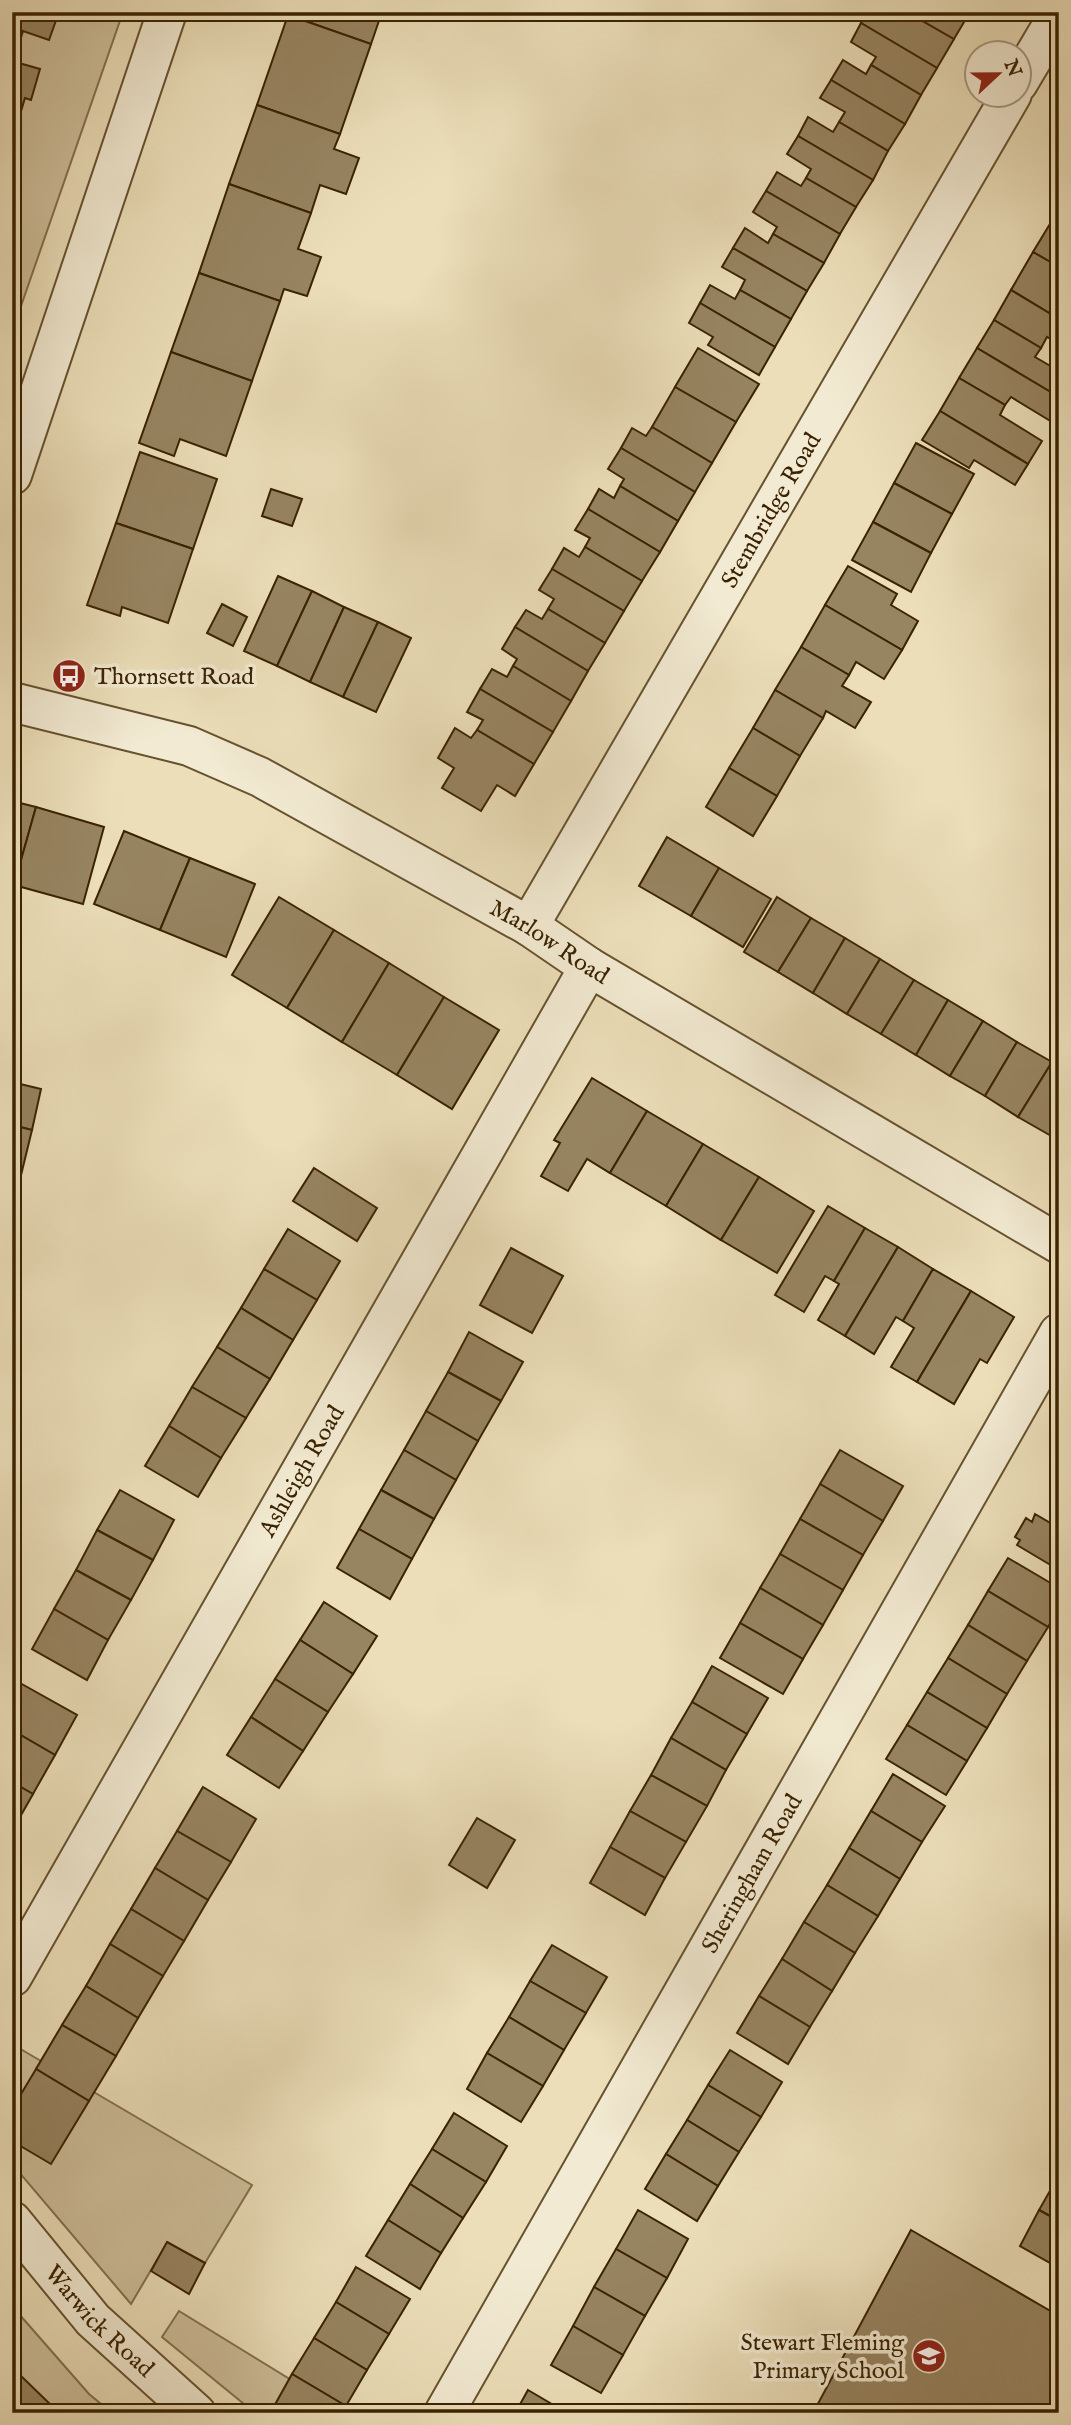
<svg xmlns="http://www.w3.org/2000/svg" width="1071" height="2425" font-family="'IM FELL English',serif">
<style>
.green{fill:#cdbe9a;stroke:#84704e;stroke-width:2}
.building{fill:#978461;stroke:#3b2301;stroke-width:2}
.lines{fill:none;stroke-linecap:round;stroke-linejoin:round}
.minor-casing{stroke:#67522f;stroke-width:42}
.minor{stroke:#f2ead2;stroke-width:38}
.labels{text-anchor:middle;stroke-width:7;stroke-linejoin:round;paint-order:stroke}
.street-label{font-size:24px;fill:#3b2301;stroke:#f2ead2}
.poi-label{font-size:24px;fill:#3b2301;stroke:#f2ead2;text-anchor:start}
</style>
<rect width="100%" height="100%" fill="#ebdeb9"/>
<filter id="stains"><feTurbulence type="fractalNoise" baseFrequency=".00286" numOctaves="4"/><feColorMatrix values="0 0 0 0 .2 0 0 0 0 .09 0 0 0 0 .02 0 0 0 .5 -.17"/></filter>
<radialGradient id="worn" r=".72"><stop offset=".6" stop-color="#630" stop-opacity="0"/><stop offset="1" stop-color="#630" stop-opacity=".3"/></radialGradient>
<g class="green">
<path d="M12,12H123L12,332Z"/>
<path d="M12,2044L252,2185L205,2263L167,2243L131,2304L12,2164Z"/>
<path d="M12,2306L89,2394L112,2413H12Z"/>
<path d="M179,2311L345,2413H255L162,2337Z"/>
</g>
<g class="building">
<path d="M12,12H59L49,40L23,31L18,47L12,45Z"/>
<path d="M289,12H382L371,44L288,15Z"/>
<path d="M868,12H885L898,20L902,12H907L954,39L937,68L861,23Z"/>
<path d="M907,12H970L954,39Z"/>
<path d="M288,15L371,44L340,134L257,105Z"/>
<path d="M861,23L937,68L921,95L871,65L876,57L851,42Z"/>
<path d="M843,60L866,74L871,65L921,95L905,124L831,80Z"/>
<path d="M12,61L40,69L31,100L25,98L12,141Z"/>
<path d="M831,80L905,124L888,151L839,122L845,112L820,98Z"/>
<path d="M257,105L340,134L334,149L359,158L346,194L320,185L311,213L229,184Z"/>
<path d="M808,117L833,132L839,122L888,151L873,180L798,136Z"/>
<path d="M798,136L873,180L856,207L806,178L811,169L787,154Z"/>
<path d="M777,172L801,186L806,178L856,207L840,234L766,191Z"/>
<path d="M229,184L311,213L298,249L321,257L307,296L284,289L280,301L199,273Z"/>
<path d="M766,191L840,234L824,263L773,234L777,227L753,212Z"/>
<path d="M1059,209V267L1033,252Z"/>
<path d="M745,228L768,243L773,234L824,263L807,291L733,248Z"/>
<path d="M733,248L807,291L791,319L740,290L745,280L722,267Z"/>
<path d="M1033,252L1059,267V319L1011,290Z"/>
<path d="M199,273L280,301L252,381L171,352Z"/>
<path d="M710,285L735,299L740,290L791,319L775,347L700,303Z"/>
<path d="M1011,290L1059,319V344L1047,337L1041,348L994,320Z"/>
<path d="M700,303L775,347L759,375L708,345L713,337L689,323Z"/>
<path d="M994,320L1041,348L1035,357L1059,371V397L977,348Z"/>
<path d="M698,348L759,384L736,422L675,387Z"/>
<path d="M977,348L1059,397V412L1052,422L1011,397L1005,405L959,378Z"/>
<path d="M171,352L252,381L226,456L180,439L174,456L139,443Z"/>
<path d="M959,378L1005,405L1000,415L1042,441L1028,464L940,411Z"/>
<path d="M675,387L736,422L712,463L652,427Z"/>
<path d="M940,411L1028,464L1015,485L974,460L969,468L922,440Z"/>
<path d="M652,427L712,463L695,492L621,448L632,428L646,436Z"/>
<path d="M916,443L974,474L952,514L894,483Z"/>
<path d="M621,448L695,492L678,521L620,486L624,479L608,469Z"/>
<path d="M140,452L217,479L193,549L116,523Z"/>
<path d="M894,483L952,514L931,553L873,522Z"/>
<path d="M620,486L678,521L660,552L588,509L599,489L614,498Z"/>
<path d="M271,489L302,499L292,526L262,516Z"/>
<path d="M588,509L660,552L642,581L585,547L590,538L575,530Z"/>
<path d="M873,522L931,553L911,592L852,560Z"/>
<path d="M116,523L193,549L168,623L122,607L120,616L87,605Z"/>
<path d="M585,547L642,581L624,611L552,569L564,548L579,557Z"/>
<path d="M848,566L897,594L891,605L918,621L902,650L825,605Z"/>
<path d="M552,569L624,611L605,643L548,609L554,599L539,590Z"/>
<path d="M278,576L312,591L277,666L244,651Z"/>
<path d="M312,591L344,607L310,682L277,666Z"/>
<path d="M222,604L247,617L233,646L207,633Z"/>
<path d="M825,605L902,650L884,679L856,662L849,675L801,647Z"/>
<path d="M344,607L378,622L343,697L310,682Z"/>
<path d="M548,609L605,643L588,671L515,627L526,610L542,619Z"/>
<path d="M378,622L411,638L376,712L343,697Z"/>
<path d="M515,627L588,671L571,701L513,666L517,659L502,649Z"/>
<path d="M801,647L849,675L842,686L871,702L855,728L826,711L823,718L775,690Z"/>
<path d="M513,666L571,701L553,732L480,689L492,669L507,677Z"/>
<path d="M480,689L553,732L534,764L477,730L483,720L467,712Z"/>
<path d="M775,690L823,718L800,756L753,728Z"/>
<path d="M455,728L471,738L477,730L534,764L515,796L497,785L481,811L442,788L454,768L438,758Z"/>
<path d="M753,728L800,756L777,796L729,768Z"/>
<path d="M729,768L777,796L753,836L706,807Z"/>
<path d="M12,801L36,807L14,885L12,884Z"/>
<path d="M36,807L104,827L83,904L14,885Z"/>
<path d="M124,831L190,858L160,930L94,904Z"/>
<path d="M667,837L719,868L691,916L639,886Z"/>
<path d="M190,858L255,884L226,957L160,930Z"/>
<path d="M719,868L771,899L743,947L691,916Z"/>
<path d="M279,897L334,930L287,1008L232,975Z"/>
<path d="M777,897L811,918L778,972L744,952Z"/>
<path d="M811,918L845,938L813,993L778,972Z"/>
<path d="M334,930L389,963L342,1042L287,1008Z"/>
<path d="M845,938L880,959L847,1014L813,993Z"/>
<path d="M880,959L914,980L881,1034L847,1014Z"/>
<path d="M389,963L444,997L397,1075L342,1042Z"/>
<path d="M914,980L948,1000L916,1055L881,1034Z"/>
<path d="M444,997L499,1030L452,1109L397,1075Z"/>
<path d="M948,1000L983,1021L950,1076L916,1055Z"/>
<path d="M983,1021L1017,1042L985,1096L950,1076Z"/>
<path d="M1017,1042L1052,1062L1018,1117L985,1096Z"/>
<path d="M1052,1062L1059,1066V1128L1053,1137L1018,1117Z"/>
<path d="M592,1078L647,1111L610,1173L587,1159L568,1191L541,1176L560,1143L554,1140Z"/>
<path d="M12,1082L41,1089L32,1130L12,1125Z"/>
<path d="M647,1111L703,1144L666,1206L610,1173Z"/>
<path d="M12,1125L32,1130L22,1171L12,1169Z"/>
<path d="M703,1144L759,1177L721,1240L666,1206Z"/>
<path d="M314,1168L377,1208L357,1241L293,1201Z"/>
<path d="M12,1169L22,1171L12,1210Z"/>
<path d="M759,1177L814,1211L777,1273L721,1240Z"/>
<path d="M828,1206L865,1228L834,1281L825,1276L804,1312L775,1295Z"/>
<path d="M865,1228L898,1247L845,1336L818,1320L839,1284L834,1281Z"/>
<path d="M288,1229L340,1261L317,1300L264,1269Z"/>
<path d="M898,1247L933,1269L903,1321L896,1317L874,1354L845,1336Z"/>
<path d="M511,1248L563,1276L532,1333L480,1305Z"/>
<path d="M264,1269L317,1300L293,1340L241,1308Z"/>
<path d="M933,1269L971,1291L917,1382L891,1367L914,1328L903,1321Z"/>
<path d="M971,1291L1014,1317L987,1363L980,1359L954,1404L917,1382Z"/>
<path d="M241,1308L293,1340L270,1379L217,1347Z"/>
<path d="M469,1332L523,1362L501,1401L448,1372Z"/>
<path d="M217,1347L270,1379L246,1418L192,1387Z"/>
<path d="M448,1372L501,1401L478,1441L426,1411Z"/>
<path d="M192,1387L246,1418L221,1458L169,1426Z"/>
<path d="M426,1411L478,1441L456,1480L404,1450Z"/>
<path d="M169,1426L221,1458L198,1497L145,1466Z"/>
<path d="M404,1450L456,1480L434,1519L381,1490Z"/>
<path d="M840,1450L903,1486L883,1521L820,1484Z"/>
<path d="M820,1484L883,1521L863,1555L800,1519Z"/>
<path d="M120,1490L174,1520L153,1560L97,1530Z"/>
<path d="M381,1490L434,1519L412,1559L359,1529Z"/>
<path d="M1035,1514L1059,1528V1570L1017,1545L1020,1540L1015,1537L1026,1518L1032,1522Z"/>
<path d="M800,1519L863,1555L843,1590L780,1554Z"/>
<path d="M359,1529L412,1559L390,1599L337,1568Z"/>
<path d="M97,1530L153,1560L131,1600L76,1570Z"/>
<path d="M780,1554L843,1590L823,1625L760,1588Z"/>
<path d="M1008,1558L1059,1588V1608L1048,1627L988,1591Z"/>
<path d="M76,1570L131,1600L108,1640L54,1609Z"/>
<path d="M760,1588L823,1625L803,1659L740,1623Z"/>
<path d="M988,1591L1048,1627L1027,1661L968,1625Z"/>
<path d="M324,1602L377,1636L353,1674L300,1640Z"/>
<path d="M54,1609L108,1640L87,1680L32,1649Z"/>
<path d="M740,1623L803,1659L783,1694L720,1658Z"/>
<path d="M968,1625L1027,1661L1007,1694L948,1658Z"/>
<path d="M300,1640L353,1674L328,1712L275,1679Z"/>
<path d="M948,1658L1007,1694L987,1728L927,1692Z"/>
<path d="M712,1666L768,1698L747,1734L692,1702Z"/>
<path d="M275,1679L328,1712L303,1751L251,1717Z"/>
<path d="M20,1683L77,1715L55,1755L12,1730V1697Z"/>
<path d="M927,1692L987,1728L967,1761L907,1725Z"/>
<path d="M692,1702L747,1734L726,1770L671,1738Z"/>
<path d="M251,1717L303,1751L279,1788L227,1755Z"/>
<path d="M907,1725L967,1761L946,1795L886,1759Z"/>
<path d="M12,1730L55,1755L33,1794L12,1782Z"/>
<path d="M671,1738L726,1770L707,1806L651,1775Z"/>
<path d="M893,1774L945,1806L922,1842L871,1811Z"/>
<path d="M651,1775L707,1806L686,1842L630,1811Z"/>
<path d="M12,1782L33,1794L12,1831Z"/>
<path d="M203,1787L256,1819L231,1862L177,1831Z"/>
<path d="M630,1811L686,1842L665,1878L610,1847Z"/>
<path d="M871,1811L922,1842L900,1879L849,1848Z"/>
<path d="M477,1818L515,1840L487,1888L449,1865Z"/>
<path d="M177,1831L231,1862L208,1900L155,1868Z"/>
<path d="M610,1847L665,1878L645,1915L590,1883Z"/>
<path d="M849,1848L900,1879L878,1916L827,1885Z"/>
<path d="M155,1868L208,1900L184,1941L131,1909Z"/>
<path d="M827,1885L878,1916L855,1953L804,1922Z"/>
<path d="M131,1909L184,1941L163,1976L110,1944Z"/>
<path d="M804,1922L855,1953L832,1991L782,1959Z"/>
<path d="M110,1944L163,1976L138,2018L86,1986Z"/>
<path d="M552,1945L607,1977L586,2013L530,1981Z"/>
<path d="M782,1959L832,1991L810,2027L759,1996Z"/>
<path d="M530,1981L586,2013L564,2050L509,2017Z"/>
<path d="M86,1986L138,2018L116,2056L62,2025Z"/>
<path d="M759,1996L810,2027L788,2064L737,2033Z"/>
<path d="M509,2017L564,2050L543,2086L487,2053Z"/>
<path d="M62,2025L116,2056L89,2101L36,2069Z"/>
<path d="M730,2050L782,2082L761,2117L708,2085Z"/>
<path d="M487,2053L543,2086L521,2122L467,2089Z"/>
<path d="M36,2069L89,2101L51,2164L12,2141V2109Z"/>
<path d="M708,2085L761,2117L739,2152L687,2120Z"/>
<path d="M454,2113L507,2146L486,2182L432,2149Z"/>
<path d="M687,2120L739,2152L718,2186L666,2154Z"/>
<path d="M432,2149L486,2182L463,2218L410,2184Z"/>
<path d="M666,2154L718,2186L697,2221L645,2189Z"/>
<path d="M1059,2175V2221L1039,2210Z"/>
<path d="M410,2184L463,2218L441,2253L388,2220Z"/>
<path d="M638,2210L688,2239L667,2278L616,2249Z"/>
<path d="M1039,2210L1059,2221V2268L1020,2246Z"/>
<path d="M388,2220L441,2253L420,2289L366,2256Z"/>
<path d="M911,2230L1059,2316V2413H813Z"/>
<path d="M167,2242L205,2263L189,2294L151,2271Z"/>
<path d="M616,2249L667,2278L645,2316L594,2287Z"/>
<path d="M356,2267L410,2299L389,2334L336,2302Z"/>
<path d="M594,2287L645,2316L623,2355L573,2326Z"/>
<path d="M336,2302L389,2334L367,2370L314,2338Z"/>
<path d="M573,2326L623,2355L601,2393L551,2365Z"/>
<path d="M314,2338L367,2370L346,2406L292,2374Z"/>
<path d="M292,2374L346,2406L342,2413H277L272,2410Z"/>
<path d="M20,2375L52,2406L45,2413H12V2380L14,2382Z"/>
<path d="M528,2390L567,2413H508L512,2405L518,2408Z"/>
</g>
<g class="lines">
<g class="minor-casing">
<g id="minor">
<path d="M1018,83L1059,14"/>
<path d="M12,475L167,12"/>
<path id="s1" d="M12,702L189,746L260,777L529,926L589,967L1059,1244"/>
<path id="s2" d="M529,926L1012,94"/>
<path id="s3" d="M12,1977L589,967"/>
<path id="s4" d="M12,2221L93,2320L196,2413"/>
<path id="s5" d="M444,2413L1059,1333"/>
</g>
</g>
<use href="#minor" class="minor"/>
</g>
<defs>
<g id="bus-disc" transform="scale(1.75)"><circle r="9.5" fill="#8f2418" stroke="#f2ead2"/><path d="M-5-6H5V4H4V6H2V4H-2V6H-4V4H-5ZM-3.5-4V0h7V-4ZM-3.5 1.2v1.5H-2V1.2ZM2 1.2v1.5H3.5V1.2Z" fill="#fff"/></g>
<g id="school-disc" transform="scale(1.75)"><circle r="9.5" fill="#8f2418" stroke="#f2ead2"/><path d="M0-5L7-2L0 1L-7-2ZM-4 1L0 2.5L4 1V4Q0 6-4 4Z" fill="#fff"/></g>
</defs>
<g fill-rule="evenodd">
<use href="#bus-disc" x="69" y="676"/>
<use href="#school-disc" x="929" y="2356"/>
</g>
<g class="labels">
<g class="street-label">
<text dy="8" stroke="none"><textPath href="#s2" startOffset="481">Stembridge Road</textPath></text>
<text dy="8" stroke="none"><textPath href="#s1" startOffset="593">Marlow Road</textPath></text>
<text dy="8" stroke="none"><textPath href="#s3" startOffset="583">Ashleigh Road</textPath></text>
<text dy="8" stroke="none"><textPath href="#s5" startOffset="621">Sheringham Road</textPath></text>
<text dy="8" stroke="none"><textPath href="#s4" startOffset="133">Warwick Road</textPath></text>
</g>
<g class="poi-label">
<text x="94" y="684">Thornsett Road</text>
<text x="904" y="2350" text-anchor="end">Stewart Fleming<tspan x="904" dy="28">Primary School</tspan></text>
</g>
</g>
<rect width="1071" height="2425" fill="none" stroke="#ebdeb9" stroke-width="42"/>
<rect x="14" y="14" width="1043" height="2397" fill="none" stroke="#3b2301" stroke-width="3.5"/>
<rect x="21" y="21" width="1029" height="2383" fill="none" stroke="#3b2301" stroke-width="2"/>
<g transform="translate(998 74) rotate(68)"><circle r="33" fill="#f2ead2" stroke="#a99a7e" stroke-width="2"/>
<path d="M0-5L12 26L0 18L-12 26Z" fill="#8f2418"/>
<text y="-10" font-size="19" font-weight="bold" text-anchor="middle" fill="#3b2301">N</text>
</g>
<rect width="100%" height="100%" filter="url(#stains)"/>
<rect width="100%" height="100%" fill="url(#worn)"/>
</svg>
